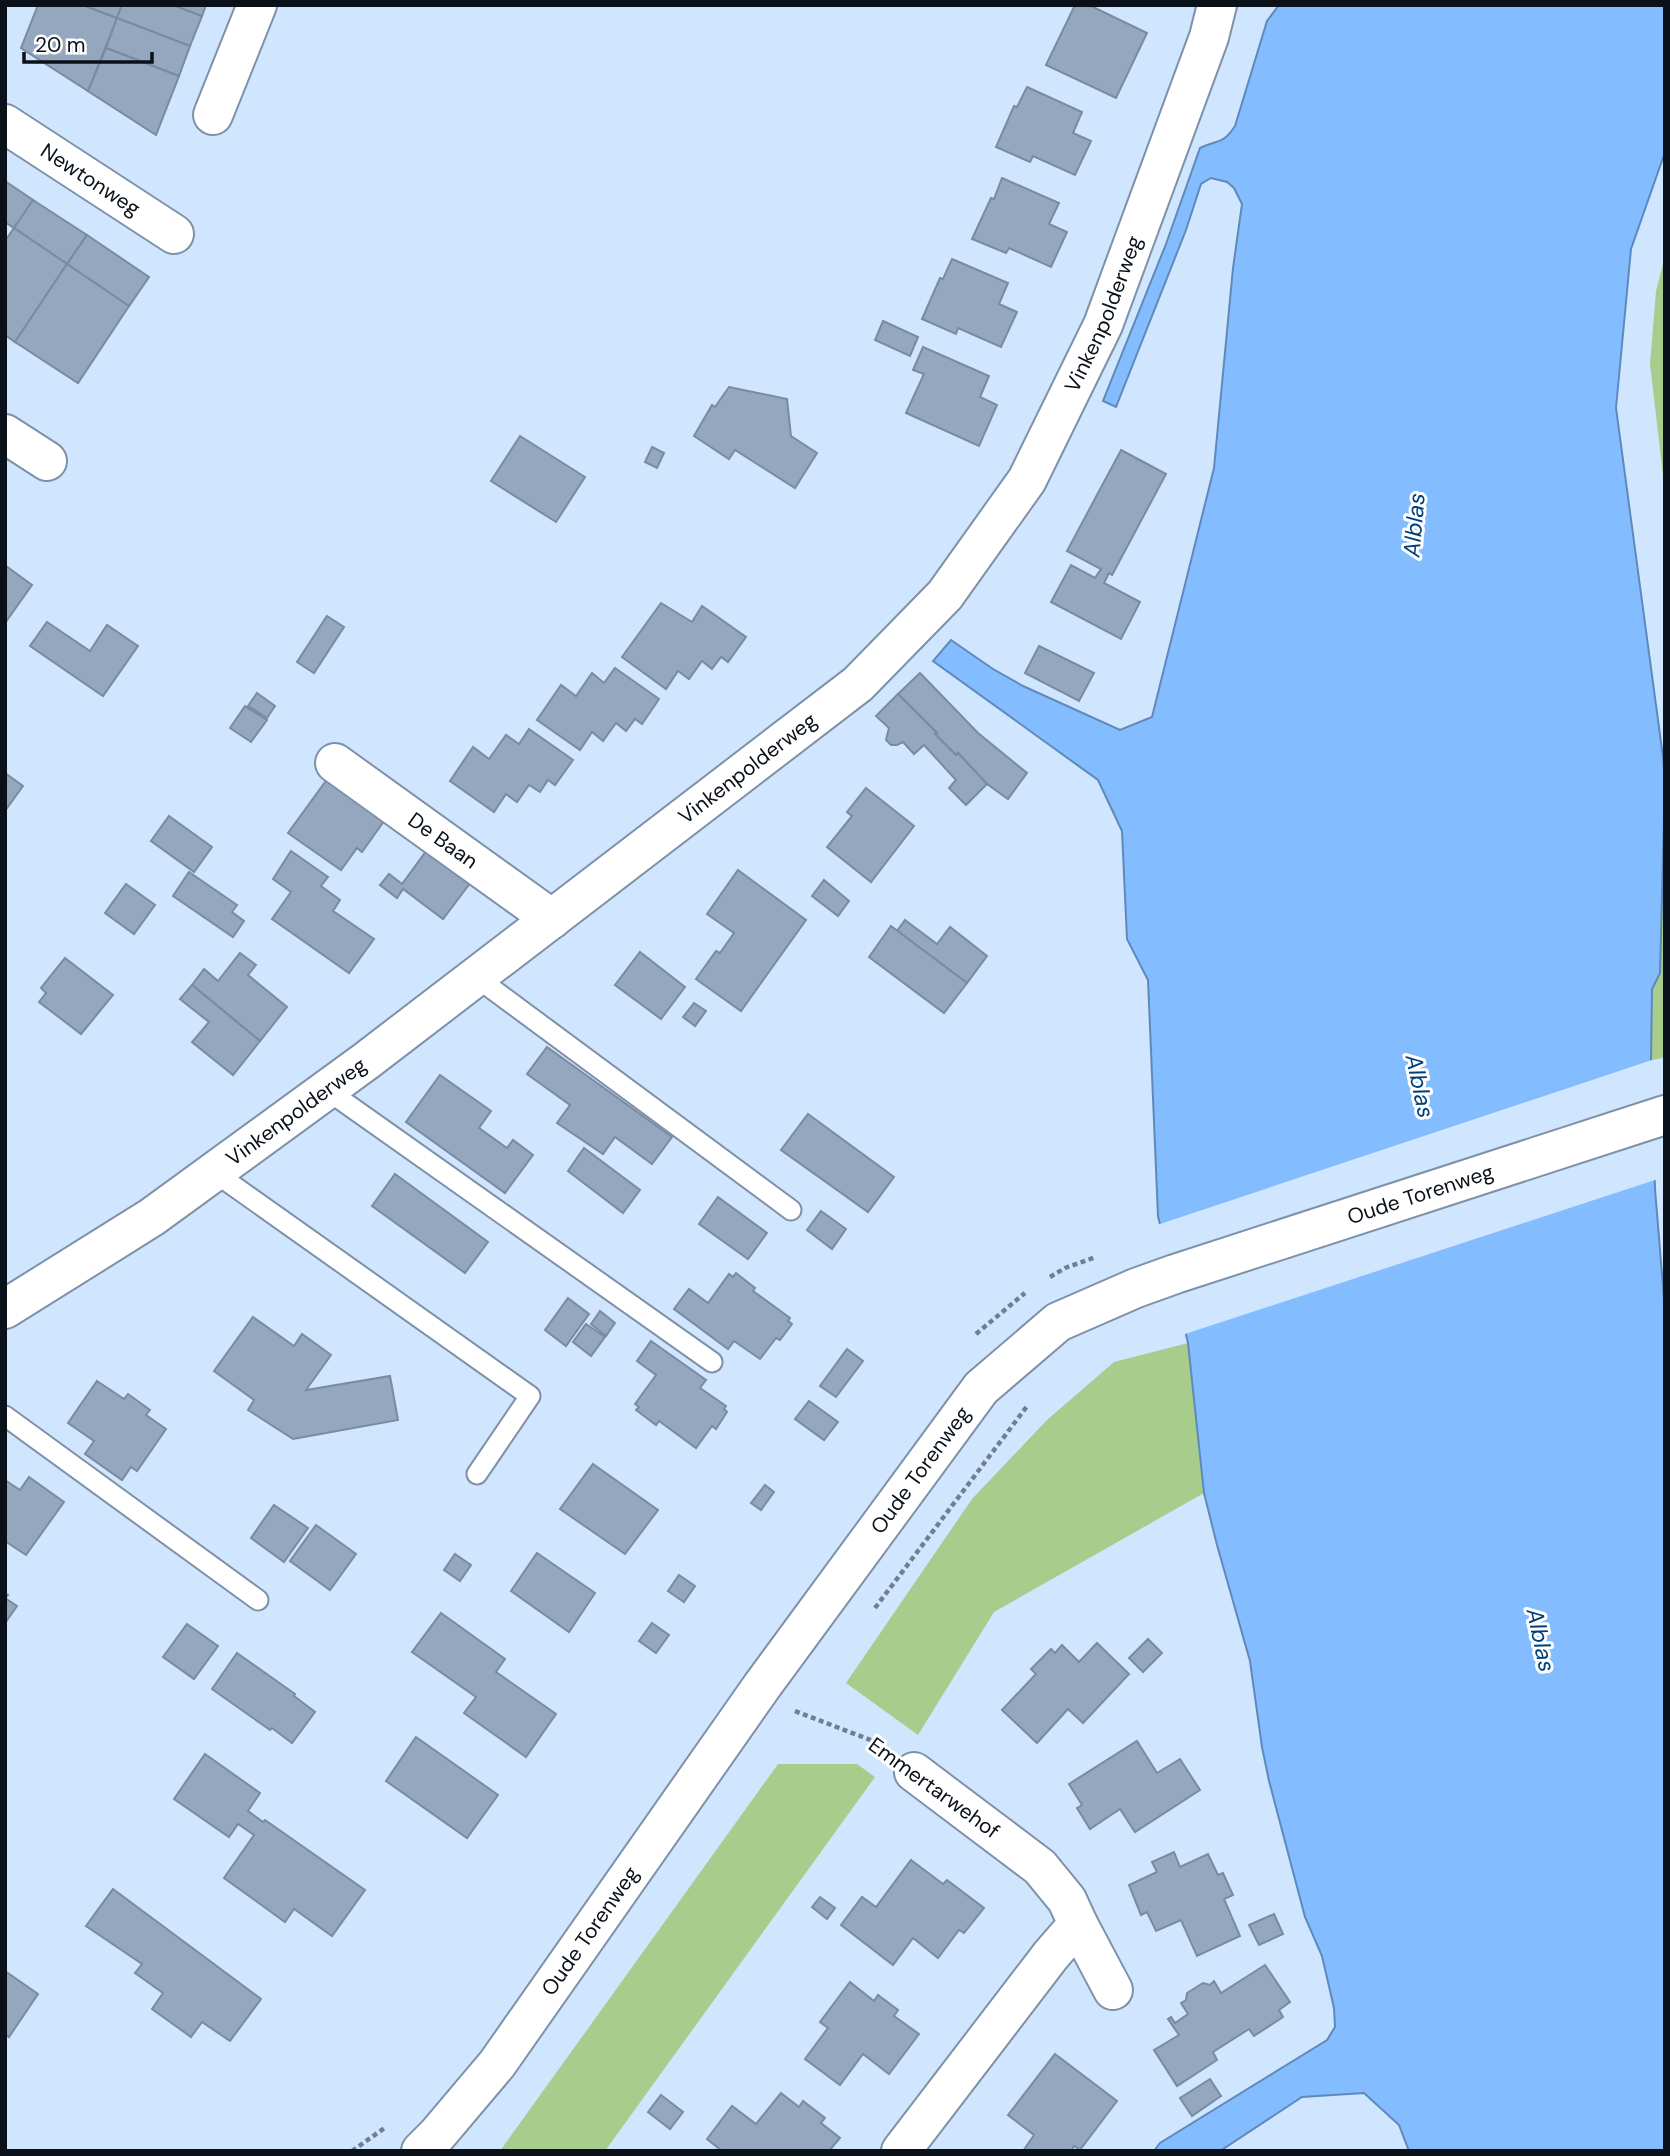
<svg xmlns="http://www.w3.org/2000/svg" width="1670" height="2156" font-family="'DM Sans',sans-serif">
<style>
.green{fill:#a7cc8c}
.water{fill:#83bcff;stroke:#5f89ba;stroke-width:2}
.pier{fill:#d0e5fe}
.building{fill:#94a7bf;stroke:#788ba1;stroke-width:2}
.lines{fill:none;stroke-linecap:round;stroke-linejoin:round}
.service-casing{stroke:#7e91a8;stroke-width:23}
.minor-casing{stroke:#7e91a8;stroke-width:42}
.tertiary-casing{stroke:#7e91a8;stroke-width:42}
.path{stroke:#707f90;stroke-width:4.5;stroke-dasharray:5 3.5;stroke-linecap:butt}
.service{stroke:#fff;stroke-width:19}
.minor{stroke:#fff;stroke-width:38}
.tertiary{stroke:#fff;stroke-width:38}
.labels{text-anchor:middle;stroke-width:6;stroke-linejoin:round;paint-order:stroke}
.street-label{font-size:21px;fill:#0a1119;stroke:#fff}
.water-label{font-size:23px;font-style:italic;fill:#00407a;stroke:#fff}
</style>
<rect width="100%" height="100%" fill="#d0e5fe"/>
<g class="green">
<path d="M1665,256V492L1650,364L1656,291Z"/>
<path d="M1665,792V1057L1651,1061L1652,989L1660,973Z"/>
<path d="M1188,1343L1204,1493L994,1612L918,1735L846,1683L972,1499L1047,1420L1114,1362Z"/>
<path d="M778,1764H857L875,1777L605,2151H500Z"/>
</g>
<path class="water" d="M1279,5H1665V152L1631,249L1616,408L1663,757L1665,780L1660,973L1652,989L1651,1061L1655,1189L1665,1311V2151H1409L1399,2125L1364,2093L1302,2097L1220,2151H1154L1160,2143L1327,2040L1335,2027L1334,2008L1322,1956L1305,1917L1269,1781L1262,1747L1250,1661L1217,1545L1204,1493L1188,1343L1158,1216L1148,980L1127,939L1122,831L1098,780L933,661L951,640L993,669L1023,686L1120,730L1152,717L1214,468L1233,268L1242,204L1234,188L1227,182L1211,178L1201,184L1186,230L1116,407L1103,401L1166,244L1200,148C1217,139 1222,146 1235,126L1267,21Z"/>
<path class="pier" d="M1655,1059L1658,1179L1182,1335L1157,1225Z"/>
<g class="building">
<path d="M38,5H83L117,18L88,91L21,48Z"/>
<path d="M83,5H122L117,18Z"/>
<path d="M122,5H173L202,16L190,46L117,18Z"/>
<path d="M173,5H206L202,16Z"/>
<path d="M1075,5H1089L1147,33L1116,98L1046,65Z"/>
<path d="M117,18L190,46L179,76L106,48Z"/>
<path d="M106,48L179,76L156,135L88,91Z"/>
<path d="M1027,87L1082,112L1073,133L1091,141L1075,175L1033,156L1030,162L996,147L1014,106L1017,107Z"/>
<path d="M1002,178L1059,203L1049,224L1067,232L1051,267L1009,248L1006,253L972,239L991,198L994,199Z"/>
<path d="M5,181L33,200L14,228L5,222Z"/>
<path d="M33,200L87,235L67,264L14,228Z"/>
<path d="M14,228L67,264L15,342L5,335V241Z"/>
<path d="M87,235L149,277L129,306L67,264Z"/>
<path d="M952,259L1008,283L999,304L1017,312L1001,347L958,328L956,334L922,319L940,278L943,279Z"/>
<path d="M67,264L129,306L78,383L15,342Z"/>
<path d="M883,321L918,337L910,356L875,340Z"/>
<path d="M923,347L989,376L980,397L997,405L979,446L906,413L924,374L913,370Z"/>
<path d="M729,387L787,399L791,436L817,453L795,488L735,450L729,459L694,436L712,405L715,407Z"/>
<path d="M520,436L585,477L556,522L491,481Z"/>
<path d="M652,447L664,453L657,468L645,462Z"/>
<path d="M1121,450L1166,474L1112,575L1109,573L1104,583L1140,602L1121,639L1051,602L1071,565L1095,578L1101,569L1067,551Z"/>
<path d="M6,566L32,585L5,623V567Z"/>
<path d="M661,603L692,622L702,606L746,637L728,662L721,657L712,669L702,661L689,679L678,671L666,689L622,657Z"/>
<path d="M327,616L344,627L314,673L297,662Z"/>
<path d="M47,622L90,651L107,625L138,646L103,696L30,646Z"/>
<path d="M1039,646L1094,673L1079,701L1025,673Z"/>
<path d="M615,668L659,699L642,724L635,719L626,731L616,723L603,741L592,732L580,750L537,720L561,685L576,696L592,673L604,683Z"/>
<path d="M920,673L978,733L1027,773L1008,799L987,784L958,753L956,755L935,734L937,733L898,694Z"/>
<path d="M257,693L275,706L267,718L248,706Z"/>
<path d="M898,694L937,733L935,734L956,755L958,753L987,784L966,805L949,788L956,780L924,745L914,754L903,742L897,745H891L886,740L889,728L876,716Z"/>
<path d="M245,706L267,720L251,742L230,728Z"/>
<path d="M529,729L573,760L555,785L548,780L540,792L529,785L517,802L506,794L494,812L450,781L473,747L489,759L506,735L519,744Z"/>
<path d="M5,773L23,786L5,811Z"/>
<path d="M331,774L389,814L362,852L357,848L341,870L288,833Z"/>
<path d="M866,788L914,826L871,882L827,847L852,816L847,812Z"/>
<path d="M169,816L212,847L194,872L151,841Z"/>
<path d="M427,850L471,882L443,919L403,889L397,898L380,885L389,874L402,884Z"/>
<path d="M291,851L328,877L321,886L340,900L333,911L374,939L349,973L272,919L291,892L273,879Z"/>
<path d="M738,870L806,920L741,1011L696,979L716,951L720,953L734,933L707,914Z"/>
<path d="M189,872L237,905L232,912L244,921L233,937L173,896Z"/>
<path d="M824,880L849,901L838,916L812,896Z"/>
<path d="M126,884L155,905L134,934L105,913Z"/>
<path d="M905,920L937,944L950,927L987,956L967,983L897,931Z"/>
<path d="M891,926L967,983L944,1013L869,957Z"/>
<path d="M640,952L685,987L661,1019L615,985Z"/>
<path d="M240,953L256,965L248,975L287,1007L260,1041L192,985L204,969L218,981Z"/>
<path d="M65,958L113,995L81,1034L39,1002L46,993L41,988Z"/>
<path d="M192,985L260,1041L233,1075L192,1042L209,1022L180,999Z"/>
<path d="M694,1003L706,1011L695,1026L683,1017Z"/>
<path d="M547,1047L672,1137L652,1164L615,1137L603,1154L557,1123L570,1105L527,1074Z"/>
<path d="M440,1075L491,1111L479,1128L507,1148L513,1140L533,1155L505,1193L406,1122Z"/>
<path d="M808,1114L894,1177L868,1212L781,1150Z"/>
<path d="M584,1148L640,1190L623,1213L568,1171Z"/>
<path d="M395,1174L488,1242L465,1273L372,1206Z"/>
<path d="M718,1197L767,1233L748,1259L699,1224Z"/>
<path d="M821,1211L846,1229L832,1249L807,1230Z"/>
<path d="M736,1273L755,1288L753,1291L790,1318L788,1321L792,1324L780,1340L776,1338L760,1359L734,1341L728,1349L674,1309L689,1289L708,1303L729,1274L733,1277Z"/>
<path d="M568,1298L589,1314L566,1346L545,1330Z"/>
<path d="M600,1311L615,1323L606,1336L591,1324Z"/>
<path d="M253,1317L294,1346L302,1334L331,1355L306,1390L390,1376L398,1420L293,1439L248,1410L254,1400L214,1371Z"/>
<path d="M586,1324L605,1337L591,1356L573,1342Z"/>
<path d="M651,1341L706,1380L700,1388L726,1406L724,1409L727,1412L716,1429L712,1426L696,1448L659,1421L656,1425L636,1410L639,1407L635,1404L656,1375L637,1361Z"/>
<path d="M847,1349L863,1361L836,1397L820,1386Z"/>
<path d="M97,1381L124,1399L128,1394L150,1410L146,1415L166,1429L137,1471L131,1467L122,1480L85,1454L94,1441L68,1423Z"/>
<path d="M809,1401L838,1422L824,1440L795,1419Z"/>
<path d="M593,1464L658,1510L625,1554L560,1509Z"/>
<path d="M29,1477L64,1502L26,1555L5,1541V1480L20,1490Z"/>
<path d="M765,1485L774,1492L761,1510L751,1503Z"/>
<path d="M274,1505L308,1528L284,1562L251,1538Z"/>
<path d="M316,1525L356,1554L330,1590L290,1561Z"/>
<path d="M537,1553L595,1593L569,1632L511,1591Z"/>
<path d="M455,1554L471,1565L460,1581L444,1570Z"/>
<path d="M679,1575L695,1586L684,1602L668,1591Z"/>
<path d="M5,1593L8,1595L5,1598L17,1606L5,1623Z"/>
<path d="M441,1613L505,1659L496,1672L556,1714L526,1757L464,1713L476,1697L412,1652Z"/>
<path d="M652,1623L669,1635L656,1653L639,1641Z"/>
<path d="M187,1624L218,1646L194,1679L163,1657Z"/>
<path d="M1148,1639L1162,1653L1143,1672L1129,1658Z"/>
<path d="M1097,1643L1129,1674L1083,1723L1068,1709L1037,1743L1002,1710L1036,1674L1031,1669L1051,1649L1055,1653L1062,1645L1079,1662Z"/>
<path d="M237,1653L295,1694L294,1696L315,1712L292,1743L272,1728L270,1730L212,1689Z"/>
<path d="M416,1737L498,1795L467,1838L386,1781Z"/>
<path d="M1137,1741L1157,1773L1180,1759L1200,1790L1135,1832L1120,1809L1090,1829L1077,1808L1082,1805L1069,1784Z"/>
<path d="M205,1754L260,1793L248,1811L263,1822L265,1820L365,1890L332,1936L294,1909L285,1922L224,1878L254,1835L238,1824L229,1837L174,1799Z"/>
<path d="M1174,1852L1180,1867L1208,1854L1218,1875L1223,1873L1233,1895L1224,1899L1240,1936L1197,1956L1181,1920L1156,1931L1147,1912L1141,1915L1129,1885L1157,1872L1152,1862Z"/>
<path d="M911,1860L943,1884L947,1880L984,1908L964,1933L959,1930L938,1958L913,1938L893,1965L841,1925L862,1897L876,1907Z"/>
<path d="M113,1889L261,1999L230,2041L202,2022L191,2037L152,2009L163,1993L135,1973L142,1964L86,1926Z"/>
<path d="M820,1897L835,1908L827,1919L812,1907Z"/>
<path d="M1274,1914L1283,1934L1259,1945L1249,1925Z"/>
<path d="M1265,1965L1290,2002L1279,2010L1283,2017L1254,2036L1249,2029L1213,2052L1217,2060L1177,2086L1154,2050L1179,2035L1168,2019L1171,2017L1175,2023L1188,2014L1181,2003L1186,2000L1187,1993L1203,1983L1210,1985L1214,1981L1221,1993Z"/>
<path d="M5,1971L38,1994L9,2037L5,2034Z"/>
<path d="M850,1982L874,2001L878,1995L898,2010L894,2016L919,2034L889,2074L863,2054L840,2085L805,2059L828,2028L820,2022Z"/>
<path d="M1055,2054L1117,2101L1080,2150L1074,2146L1071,2151H1023L1034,2135L1008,2115Z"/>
<path d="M1210,2079L1221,2096L1192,2116L1180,2098Z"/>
<path d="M781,2093L799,2107L803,2101L825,2118L821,2123L840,2138L829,2151H722L707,2139L732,2106L756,2124Z"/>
<path d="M661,2095L683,2112L670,2129L648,2112Z"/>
</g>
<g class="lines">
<g class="service-casing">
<g id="service">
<path d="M476,977L791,1210"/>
<path d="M327,1090L712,1362"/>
<path d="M214,1172L530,1396L477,1474"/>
<path d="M5,1416L258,1600"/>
</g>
</g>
<g class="minor-casing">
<g id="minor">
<path d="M213,115L257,5"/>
<path id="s1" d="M5,124L174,234"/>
<path d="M5,434L47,461"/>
<path id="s2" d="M335,763L552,919"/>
<path id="s3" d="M5,1309L152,1217L366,1061L858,684L945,595L1027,480L1103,325L1209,37L1217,5"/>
<path d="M1078,1924L1113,1990"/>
<path d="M901,2151L1051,1955L1078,1924L1067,1900L1040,1867L914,1772"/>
</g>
</g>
<g class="tertiary-casing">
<g id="tertiary">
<path id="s4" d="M421,2151L437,2135L497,2064L762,1686L981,1388L1058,1322L1136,1288L1175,1274L1665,1115"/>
</g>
</g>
<g class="path">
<path d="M1050,1277L1065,1268L1096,1257"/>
<path d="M976,1334L1025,1293"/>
<path d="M875,1608L1028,1405"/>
<path d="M795,1711L873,1741L883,1749"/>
<path d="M352,2151L386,2127"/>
</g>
<use href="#service" class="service"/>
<use href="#minor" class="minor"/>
<use href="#tertiary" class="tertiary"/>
</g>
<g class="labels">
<g class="street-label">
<text dy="7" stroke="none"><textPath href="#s1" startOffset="102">Newtonweg</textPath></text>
<text dy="7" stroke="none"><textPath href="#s3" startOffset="1507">Vinkenpolderweg</textPath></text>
<text dy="7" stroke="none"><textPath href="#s3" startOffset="919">Vinkenpolderweg</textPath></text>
<text dy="7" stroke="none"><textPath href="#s2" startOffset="133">De Baan</textPath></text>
<text dy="7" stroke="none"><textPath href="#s3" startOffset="352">Vinkenpolderweg</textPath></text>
<text dy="7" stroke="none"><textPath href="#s4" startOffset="1433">Oude Torenweg</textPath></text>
<text dy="7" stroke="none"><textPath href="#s4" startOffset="845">Oude Torenweg</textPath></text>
<text transform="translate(934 1788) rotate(36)" y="7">Emmertarwehof</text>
<text dy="7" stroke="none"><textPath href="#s4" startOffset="278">Oude Torenweg</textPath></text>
</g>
<g class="water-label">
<text transform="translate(1414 525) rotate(-85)" y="8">Alblas</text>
<text transform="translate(1420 1086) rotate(78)" y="8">Alblas</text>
<text transform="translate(1541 1640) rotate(78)" y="8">Alblas</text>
</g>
</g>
<rect width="1670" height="2156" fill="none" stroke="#0a1119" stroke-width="14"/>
<path d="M24 52v10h128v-10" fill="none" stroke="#0a1119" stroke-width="3.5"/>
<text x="35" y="52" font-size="21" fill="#0a1119" stroke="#ffffff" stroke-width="5" paint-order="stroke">20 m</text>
</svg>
